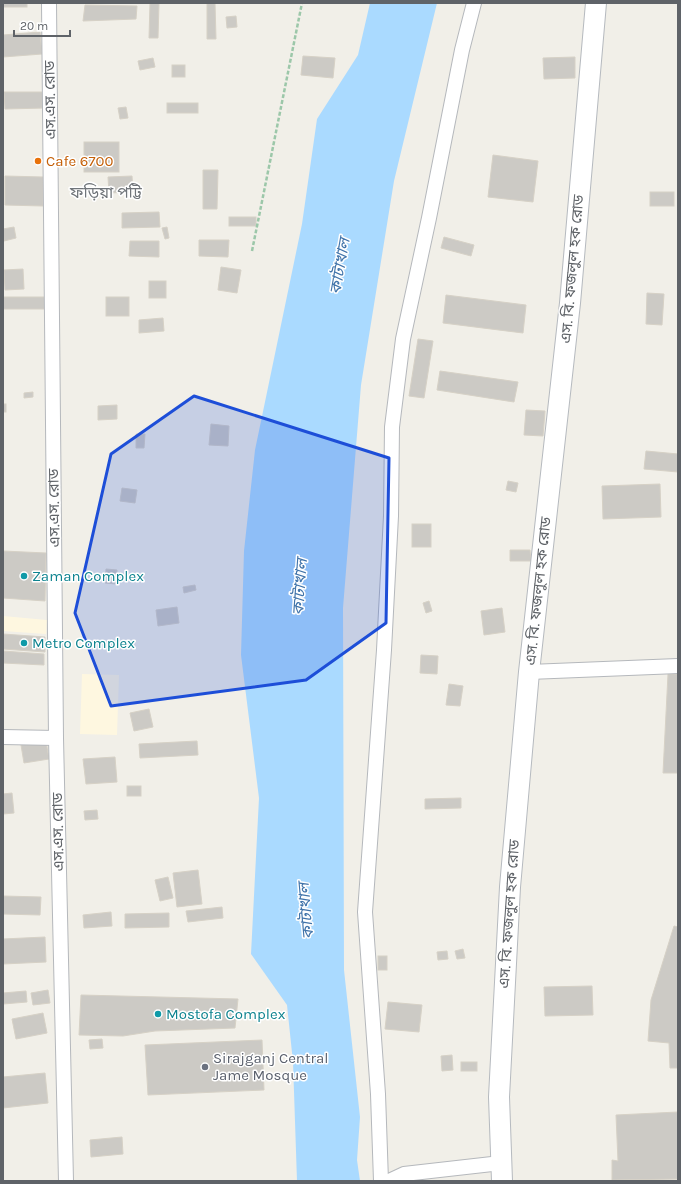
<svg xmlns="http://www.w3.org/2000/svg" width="681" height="1184" font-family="Karla,'Noto Sans Bengali',sans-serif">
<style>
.commercial{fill:#fef7e0}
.water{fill:#aadaff}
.building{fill:#cccac5;stroke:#d6d1c6}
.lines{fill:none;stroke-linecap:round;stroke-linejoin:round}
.minor-casing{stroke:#b5b8bc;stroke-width:16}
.secondary-casing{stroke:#b6babf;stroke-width:22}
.path{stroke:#9cc7a9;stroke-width:2.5;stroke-dasharray:4 2;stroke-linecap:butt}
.minor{stroke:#fff;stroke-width:14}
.secondary{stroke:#fff;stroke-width:20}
.marked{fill:#1d4ed8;fill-opacity:0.2;stroke:#1d4ed8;stroke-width:3;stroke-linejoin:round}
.food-dot{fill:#e8710a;stroke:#fff;stroke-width:1.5}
.culture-dot{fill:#0f9aa8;stroke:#fff;stroke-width:1.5}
.worship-dot{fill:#6b7280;stroke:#fff;stroke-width:1.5}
.labels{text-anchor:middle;stroke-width:3;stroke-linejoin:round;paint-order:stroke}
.street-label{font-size:15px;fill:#5f6368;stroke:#fff}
.food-label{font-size:15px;fill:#c56008;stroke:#fff;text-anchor:start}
.culture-label{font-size:15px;fill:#0d838f;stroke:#fff;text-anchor:start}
.worship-label{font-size:15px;fill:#5b616d;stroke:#fff;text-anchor:start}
.neighbourhood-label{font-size:16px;fill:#70757a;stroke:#fff}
.water-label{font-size:16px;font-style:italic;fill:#4174aa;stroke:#fff}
</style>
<rect width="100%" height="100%" fill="#f1efe8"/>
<g class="commercial">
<path d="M3,616L47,620L46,634L3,631Z"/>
<path d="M82,674L119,675L117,735L80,734Z"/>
</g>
<path class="water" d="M370,3H437L394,181L361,385L343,608L344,970L360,1117L357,1160L360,1181H297L293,1062L287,1005L251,954L259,798L241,655L244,551L255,450L302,224L317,119L358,55Z"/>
<g class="building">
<rect x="3" y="3" width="24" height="4"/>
<path d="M150,3H159L158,38H149Z"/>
<path d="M207,3H215L216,39H207Z"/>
<path d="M85,5L137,6L136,19L83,21Z"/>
<path d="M236,16L237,27L227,28L226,17Z"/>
<path d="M40,32L42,54L3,57V35Z"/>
<path d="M303,56L335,58L333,78L301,75Z"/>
<path d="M575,57V78L544,79L543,58Z"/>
<path d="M153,58L155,67L140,70L138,61Z"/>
<rect x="172" y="65" width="13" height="12"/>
<path d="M4,92H44L45,108L5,109Z"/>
<rect x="167" y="103" width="31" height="10"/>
<path d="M126,107L128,118L120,119L118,108Z"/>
<rect x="84" y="142" width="35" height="30"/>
<path d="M493,155L538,161L533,202L488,197Z"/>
<path d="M203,170H218L217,209H203Z"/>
<path d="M5,176L43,177V206L5,205Z"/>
<path d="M132,176L133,192L109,193L108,177Z"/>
<rect x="650" y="192" width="24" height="14"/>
<path d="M159,212L160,227L122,228V213Z"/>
<rect x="229" y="217" width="27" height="9"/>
<path d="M14,227L16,238L4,241L3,229Z"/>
<path d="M167,227L169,238L165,239L162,228Z"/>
<path d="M444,237L474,245L471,256L441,248Z"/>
<path d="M199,240H229L228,257L199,256Z"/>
<path d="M130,241H159V257L129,256Z"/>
<path d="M221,267L241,270L237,293L218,290Z"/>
<path d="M23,269L24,289L5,290L4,270Z"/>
<rect x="149" y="281" width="17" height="17"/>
<path d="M647,293L664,294L662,325L646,324Z"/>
<path d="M446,295L526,305L523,333L443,323Z"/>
<rect x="3" y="297" width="43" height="12"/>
<rect x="106" y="297" width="23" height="19"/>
<path d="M163,318L164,331L139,333V320Z"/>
<path d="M418,339L433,341L424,398L409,396Z"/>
<path d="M440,371L518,382L514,402L437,390Z"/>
<path d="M33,392V397L24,398V393Z"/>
<rect x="3" y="404" width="3" height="8"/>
<path d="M117,405V419L98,420V406Z"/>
<path d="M526,410L545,411L543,436L524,435Z"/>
<path d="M211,424L229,426L228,446L209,445Z"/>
<path d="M136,434H145L144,448H136Z"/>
<path d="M646,451L678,454V472L644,469Z"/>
<path d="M508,481L518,483L516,492L506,490Z"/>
<path d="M660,484L661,517L603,519L602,486Z"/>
<path d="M122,488L137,490L135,503L120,501Z"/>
<rect x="412" y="524" width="19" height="23"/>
<path d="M510,550H530L531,561H510Z"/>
<path d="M3,551L46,553L45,601L3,598Z"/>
<path d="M106,569L117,570L116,584L105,583Z"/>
<path d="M195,585L196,590L184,593L183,587Z"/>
<path d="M429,601L432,611L426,613L423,603Z"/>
<path d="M177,607L179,623L158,626L156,610Z"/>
<path d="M502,608L505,632L484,635L481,611Z"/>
<path d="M3,634L45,637V652L3,649Z"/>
<path d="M3,651L44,654V665L3,663Z"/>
<path d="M421,655L438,656L437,674L420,673Z"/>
<path d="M668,674H678V773H663Z"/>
<path d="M449,684L463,686L460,706L446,705Z"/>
<path d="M149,709L153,727L134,731L130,713Z"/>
<path d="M46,741L49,759L24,763L21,745Z"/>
<path d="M197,741L198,755L140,758L139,744Z"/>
<path d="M115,757L117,782L86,784L83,759Z"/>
<rect x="127" y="786" width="14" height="10"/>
<path d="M12,793L14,813L3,814V794Z"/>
<path d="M461,798V808L425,809V799Z"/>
<path d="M97,810L98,819L85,820L84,811Z"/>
<path d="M198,870L202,904L177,907L173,873Z"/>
<path d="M168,877L173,898L160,901L155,880Z"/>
<path d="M3,896L41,897L40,915L3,914Z"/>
<path d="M222,907L223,918L188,922L186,911Z"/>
<path d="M111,912L112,926L84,928L83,915Z"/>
<path d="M169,913V927L125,928V914Z"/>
<path d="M674,926L678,927V1068H670L669,1043L648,1041L651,1000Z"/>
<path d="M45,937L46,962L3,964V939Z"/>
<path d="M463,949L465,958L457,959L455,951Z"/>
<path d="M447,951L448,959L438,960L437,952Z"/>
<rect x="378" y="956" width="9" height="14"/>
<path d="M592,986L593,1015L545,1016L544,987Z"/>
<path d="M48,990L50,1003L33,1005L31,993Z"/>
<path d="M26,991L27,1002L3,1004V993Z"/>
<path d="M81,995L238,999L235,1028L155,1031L123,1036L79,1035Z"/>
<path d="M388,1002L422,1005L419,1032L385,1029Z"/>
<path d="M43,1013L47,1033L16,1039L12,1019Z"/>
<path d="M102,1039L103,1048L90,1049L89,1040Z"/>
<path d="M262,1040L264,1090L148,1095L145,1045Z"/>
<path d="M452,1055L453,1070L442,1071L441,1056Z"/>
<rect x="461" y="1062" width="16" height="9"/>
<path d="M45,1073L48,1103L3,1108V1077Z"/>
<path d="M678,1112V1179L612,1180V1160L618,1161L616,1115Z"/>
<path d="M122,1137L123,1154L91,1157L90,1140Z"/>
</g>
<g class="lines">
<g class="minor-casing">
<g id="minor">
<path d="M49,3L56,738L66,1181"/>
<path d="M529,672L678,666"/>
<path d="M3,737L56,738"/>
<path d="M381,1181L378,1094L365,912L384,650L391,516L392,427L403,339L429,218L462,50L474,3"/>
<path d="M389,1181L404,1174L501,1163"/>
</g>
</g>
<g class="secondary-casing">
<path id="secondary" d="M502,1181L499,1097L510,887L529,672L570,303L596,3"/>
</g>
<path class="path" d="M252,251L302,3"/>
<use href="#minor" class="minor"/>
<use href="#secondary" class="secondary"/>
</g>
<path class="marked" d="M194,396L389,458L386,623L306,680L111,706L75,613L111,454Z"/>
<circle class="food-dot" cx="38" cy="161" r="4"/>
<g class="culture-dot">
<circle cx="24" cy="576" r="4"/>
<circle cx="24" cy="643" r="4"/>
<circle cx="158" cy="1014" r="4"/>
</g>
<circle class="worship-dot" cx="205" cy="1067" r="4"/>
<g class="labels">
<g class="street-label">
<text transform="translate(50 100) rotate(-91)" y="5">এস.এস. রোড</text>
<text transform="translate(572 269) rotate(-85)" y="5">এস. বি. ফজলুল হক রোড</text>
<text transform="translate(54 508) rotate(-91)" y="5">এস.এস. রোড</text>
<text transform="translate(538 591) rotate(-84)" y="5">এস. বি. ফজলুল হক রোড</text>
<text transform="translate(58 832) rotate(-91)" y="5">এস.এস. রোড</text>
<text transform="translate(509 914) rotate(-86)" y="5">এস. বি. ফজলুল হক রোড</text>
</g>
<g class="food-label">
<text x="46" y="166">Cafe 6700</text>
</g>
<g class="culture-label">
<text x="32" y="581">Zaman Complex</text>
<text x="32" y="648">Metro Complex</text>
<text x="166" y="1019">Mostofa Complex</text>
</g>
<g class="worship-label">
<text x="213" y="1063">Sirajganj Central<tspan x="213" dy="17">Jame Mosque</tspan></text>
</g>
<g class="neighbourhood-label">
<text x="106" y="198">ফড়িয়া পট্টি</text>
</g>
<g class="water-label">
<text transform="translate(339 266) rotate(-80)" y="6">কাটাখাল</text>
<text transform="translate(299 587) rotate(-86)" y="6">কাটাখাল</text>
<text transform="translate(305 911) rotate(-95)" y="6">কাটাখাল</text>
</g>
</g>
<rect width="681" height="1184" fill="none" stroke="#5f6368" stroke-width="8"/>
<path d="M14 30v6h56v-6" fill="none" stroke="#5f6368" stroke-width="2"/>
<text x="20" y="30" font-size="12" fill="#5f6368" stroke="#ffffff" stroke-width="3" paint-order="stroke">20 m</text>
</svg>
